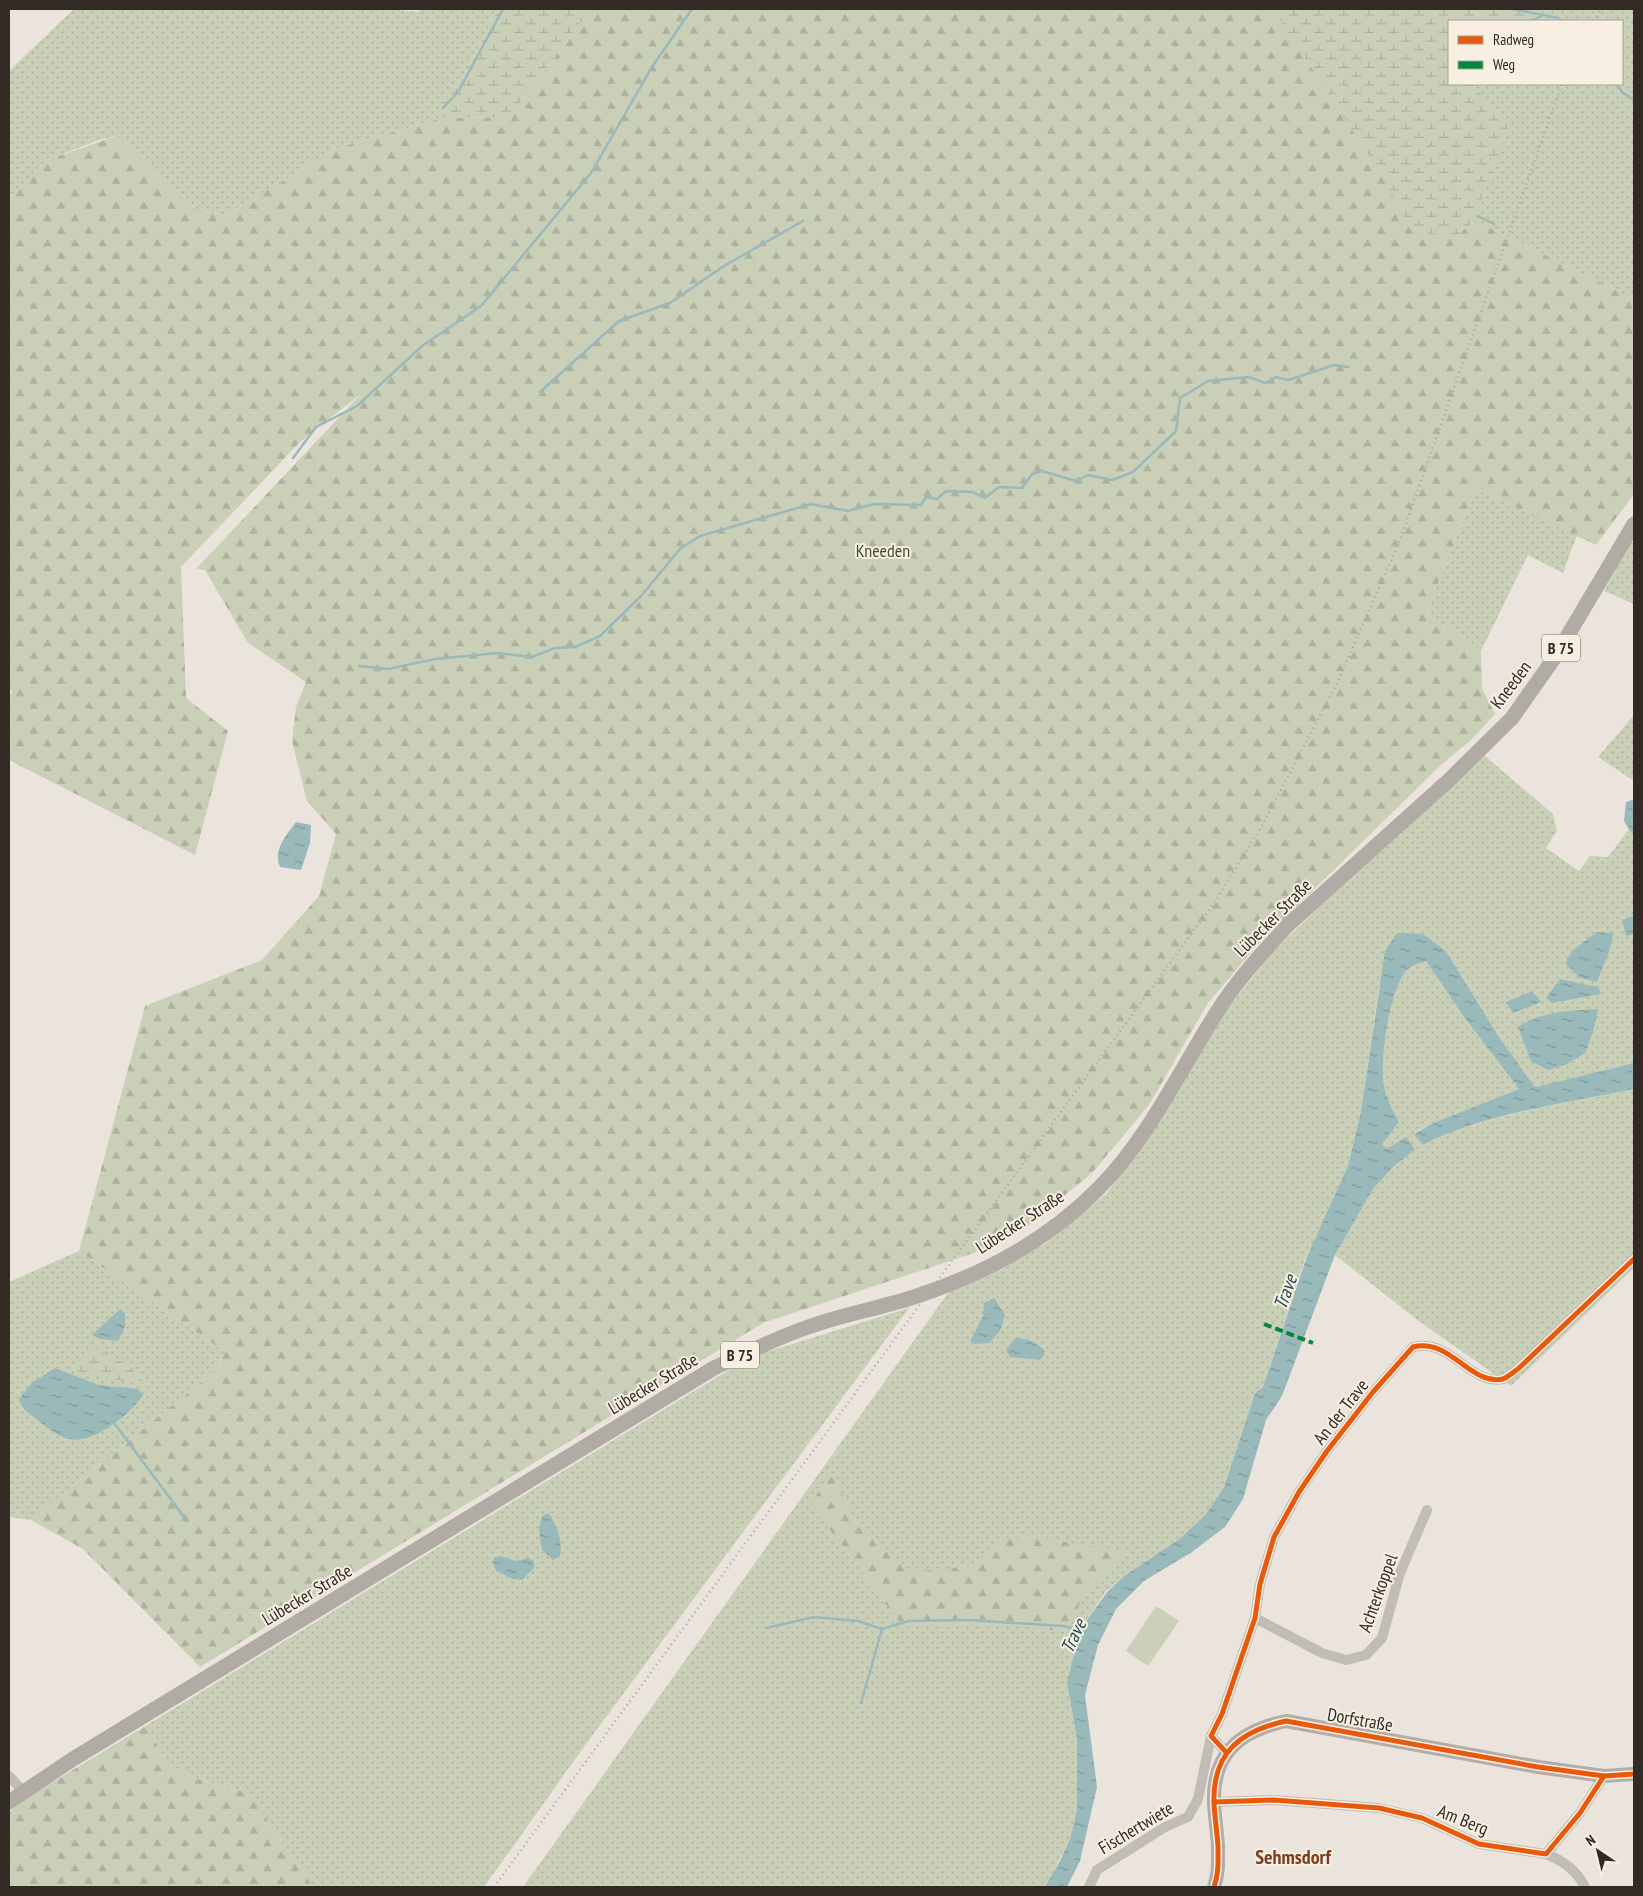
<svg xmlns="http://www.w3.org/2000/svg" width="1643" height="1896" font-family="'PT Sans Narrow',sans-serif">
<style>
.grass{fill:url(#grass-dots)}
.forest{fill:url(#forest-firs)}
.wetland{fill:url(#wetland-marsh)}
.pitch{fill:#cacfb7}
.water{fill:url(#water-ripples)}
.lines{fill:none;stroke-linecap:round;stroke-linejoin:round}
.stream{stroke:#9ab9bb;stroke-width:2.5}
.minor{stroke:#c2bcb6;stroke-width:10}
.secondary{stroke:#b3ada7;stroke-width:14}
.primary{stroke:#b1aba5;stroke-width:15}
.rail{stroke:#aaa5a0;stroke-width:2.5;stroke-dasharray:1 4;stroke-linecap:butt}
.quiet{stroke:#00873e;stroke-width:4;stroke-dasharray:8 4;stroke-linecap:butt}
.cycleway-casing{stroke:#f8efe3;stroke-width:8}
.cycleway{stroke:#e8590c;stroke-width:5}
.labels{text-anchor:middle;stroke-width:4;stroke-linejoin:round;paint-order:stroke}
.shield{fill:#f8efe3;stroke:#6d655e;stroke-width:1}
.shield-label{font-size:16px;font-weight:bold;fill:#322a25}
.park-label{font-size:18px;fill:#40502a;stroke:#f8efe3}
.street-label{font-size:18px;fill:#322a25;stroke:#f8efe3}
.water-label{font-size:19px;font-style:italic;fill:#1c4c52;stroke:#f8efe3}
.quarter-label{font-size:20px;font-weight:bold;fill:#7f3c20;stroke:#f8efe3}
</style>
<defs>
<pattern id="grass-dots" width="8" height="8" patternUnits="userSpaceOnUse" patternTransform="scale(1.25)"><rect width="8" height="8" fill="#cacfb7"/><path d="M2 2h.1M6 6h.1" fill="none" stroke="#aeb29d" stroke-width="1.8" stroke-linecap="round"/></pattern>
<pattern id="forest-firs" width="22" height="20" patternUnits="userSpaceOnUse" patternTransform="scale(1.25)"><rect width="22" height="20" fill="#cacfb7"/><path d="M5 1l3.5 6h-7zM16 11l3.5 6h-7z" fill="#aeb29d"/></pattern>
<pattern id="wetland-marsh" width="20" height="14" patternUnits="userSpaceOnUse" patternTransform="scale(1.25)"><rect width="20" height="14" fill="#cacfb7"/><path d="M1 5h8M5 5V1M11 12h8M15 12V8" fill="none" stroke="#aeb29d"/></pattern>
<pattern id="water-ripples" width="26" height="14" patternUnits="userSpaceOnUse" patternTransform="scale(1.25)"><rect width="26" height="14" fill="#9ab9bb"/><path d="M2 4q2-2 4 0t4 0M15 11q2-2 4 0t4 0" fill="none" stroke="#7e9798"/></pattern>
</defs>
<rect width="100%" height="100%" fill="#eae4dd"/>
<g class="grass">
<path d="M74,9H390L419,12L420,9H498L464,76L442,105V118L335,149L225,216L195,208L116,136L99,140L47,160L9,198V71Z"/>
<path d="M1501,9H1634V299L1474,220L1509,126L1473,84H1622V21H1505Z"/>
<path d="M1476,489L1577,535L1563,573L1528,555L1481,651L1426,613Z"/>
<path d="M1631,542L1634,544V604L1604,591Z"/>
<path d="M1634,715V781L1598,757Z"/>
<path d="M1484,755L1553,814L1557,831L1546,848L1579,871L1590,856L1608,857L1628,830L1634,815V1063L1535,1087L1499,1037L1446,951L1422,934L1379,987L1361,1111L1348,1166L1321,1230L1305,1259L1263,1387L1255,1393L1224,1487L1206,1514L1181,1538L1124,1576L1106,1591L1080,1630L1067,1682L1077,1740V1808L1071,1836L1048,1884L1045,1887H523L948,1293L1046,1243L1106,1194L1152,1133L1224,1013L1271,954L1320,906Z"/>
<path d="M1426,961L1464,1017L1519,1089L1433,1123L1414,1133L1423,1145C1484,1115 1567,1103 1634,1089V1268L1511,1386L1416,1319L1335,1255L1373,1189L1393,1167L1415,1150L1387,1149L1382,1144L1399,1122C1392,1109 1384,1094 1383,1079C1381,1053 1390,990 1406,971C1410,966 1420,963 1426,961Z"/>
<path d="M79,1251L225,1352L216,1370L31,1520L9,1517V1282Z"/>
<path d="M909,1308L589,1740L484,1887H312L307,1876L269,1824L258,1804L244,1792L193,1778L165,1761L147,1725L750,1357Z"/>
</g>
<g class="forest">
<path d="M591,9H1273L1276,11L1449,21V84H1473L1509,126L1474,220L1634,299V494L1596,545L1476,489L1426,613L1481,651L1482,688L1495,714L1471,740L1443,763L1258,944L1208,1003L1149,1105L1093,1172L1029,1225L974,1253L763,1323L200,1667L83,1549L31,1520L216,1370L225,1352L79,1251L145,1006L262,960L319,896L336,834L307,801L292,741L296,707L306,682L248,643L205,570L196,569L361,394L301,441L181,567L186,698L228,731L195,855L9,760V698L12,691L9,689V198L47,160L116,136L195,208L225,216L335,149L442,118L510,117Z"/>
<path d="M831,1471L853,1518L911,1572L976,1566L1003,1539L1029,1536L1128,1552C1101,1574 1078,1599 1065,1632L1006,1623L943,1627L899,1622L811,1504Z"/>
<path d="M147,1725L165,1761L193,1778L244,1792L259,1804L269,1824L307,1876L312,1887H9V1812L27,1798Z"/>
</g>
<g class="wetland">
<path d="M498,9H591L510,117L442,118V105L464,76Z"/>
<path d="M1273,9H1540L1545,15L1534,21H1449V84H1473L1509,126L1474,220L1460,234L1437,237L1409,226L1383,177Z"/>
<path d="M96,1349H105L112,1359L127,1363L144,1383L109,1379L105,1375L98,1377L77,1371L73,1364Z"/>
</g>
<path class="pitch" d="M1156,1606L1179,1621L1148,1666L1126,1651Z"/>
<g class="water">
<path d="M1632,800L1634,801V833L1630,831L1624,821L1626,802Z"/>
<path d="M296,822L311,825L310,843L301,870L280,867C273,849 286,836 296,822Z"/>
<path d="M1634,916V934L1626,936L1622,920Z"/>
<path d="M1597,932L1613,933C1611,953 1603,964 1597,982L1580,978L1565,963L1573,950Z"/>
<path d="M1397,933L1423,934L1446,951L1499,1037L1535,1087L1634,1063V1089C1567,1103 1483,1114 1423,1145L1414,1134L1433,1123L1519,1089L1464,1017L1426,961C1420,963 1410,966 1406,971C1390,990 1381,1054 1383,1079C1384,1094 1392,1109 1399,1122L1382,1144L1387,1149L1406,1137L1415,1150L1393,1167L1373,1189L1335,1255L1282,1396L1266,1420L1243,1499L1225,1527L1192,1552L1144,1581L1116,1609L1098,1645L1085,1695L1097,1787L1080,1861L1067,1887H1045L1060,1861L1071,1836L1077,1808V1740L1067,1682L1080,1630L1107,1592L1124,1576L1181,1538L1206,1514L1224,1487L1255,1393L1263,1387L1306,1259L1348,1166L1361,1111L1385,951Z"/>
<path d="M1560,979L1598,987L1601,994L1552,1003L1546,998Z"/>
<path d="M1532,991L1541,1002L1513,1013L1506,1002Z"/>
<path d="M1598,1009L1594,1029L1585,1053L1565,1065L1548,1070L1531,1061L1518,1027C1539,1012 1573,1010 1598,1009Z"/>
<path d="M994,1298L1005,1315L1000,1331L989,1343L974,1344L970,1341L983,1316L984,1303Z"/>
<path d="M120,1309L125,1313V1326L118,1341L100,1339L92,1335Z"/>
<path d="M1015,1338C1026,1338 1037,1342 1044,1350V1355L1040,1360L1010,1357L1006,1350Z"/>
<path d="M55,1368L99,1385L138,1389L143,1395C132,1413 92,1445 69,1439C58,1436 47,1428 39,1421C30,1414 22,1410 19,1399L33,1382Z"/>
<path d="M549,1514C557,1525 563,1543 560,1556L553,1560L542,1550C540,1539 537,1526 543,1515Z"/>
<path d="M499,1556L517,1561L528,1558L534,1561V1568L522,1580L513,1579L496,1571L493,1563L494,1558Z"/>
</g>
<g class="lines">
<g class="stream">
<path d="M1512,9L1558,18L1562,21"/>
<path d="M1532,21L1541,16"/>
<path d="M1617,84L1622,92L1634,100"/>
<path d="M443,108L458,92L503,9"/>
<path d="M1478,216L1494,224"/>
<path d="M540,392L619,321L670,303L724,266L803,221"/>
<path d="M293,458L316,427L357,406L422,346L481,306L591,173L652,67L692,9"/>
<path d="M359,666L388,669L435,659L498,653L532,657L555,648L575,647L600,636L641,596L680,549L700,536L811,504L848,511L874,504L921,505L926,497L937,499L946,491L973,492L985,498L999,487L1022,488L1032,474L1042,471L1076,481L1088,475L1112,480L1133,472L1176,431L1180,398L1208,381L1249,377L1265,383L1276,377L1288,380L1334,365L1348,367"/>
<path d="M114,1423L187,1521"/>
<path d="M766,1628L814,1617L858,1621L882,1629L908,1621L968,1620L1063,1626L1083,1631"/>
<path d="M861,1703L882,1629"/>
</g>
<g class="minor">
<path d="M1255,1618L1322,1653L1346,1660L1366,1655L1382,1638L1400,1573L1427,1510"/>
<path d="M1226,1752L1211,1736L1222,1714L1255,1618L1260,1584L1274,1537L1299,1492L1327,1451L1373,1392L1413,1347C1450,1337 1470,1386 1503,1379C1508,1377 1515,1371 1519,1368L1634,1259"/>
<path d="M9,1776L23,1791"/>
<path d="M1214,1802L1274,1800L1379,1808L1422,1818L1479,1844L1546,1854L1580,1813L1604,1776"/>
<path d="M1546,1854C1562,1860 1577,1871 1585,1887"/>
<path d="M1089,1887L1097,1870L1165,1827L1188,1817L1198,1799L1211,1736"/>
</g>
<path class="secondary" d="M1214,1887C1219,1873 1218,1861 1218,1846C1217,1832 1215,1818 1214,1804C1212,1753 1240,1731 1286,1721L1538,1767L1604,1776L1634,1774"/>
<path class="primary" d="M9,1802L73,1759L714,1368C746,1353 778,1337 811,1326C845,1314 880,1308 914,1297C982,1275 1048,1240 1099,1188C1149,1137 1179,1072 1217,1012C1237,980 1263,952 1289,924L1448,781L1512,718L1555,657L1634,524"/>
<g class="rail">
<path d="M1594,21L1601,9"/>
<path d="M494,1887L1216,900L1263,824L1337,683L1400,540L1562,84"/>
</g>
<path class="quiet" d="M1264,1324L1313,1343"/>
<g class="cycleway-casing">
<g id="cycleway">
<path d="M1226,1752L1211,1736L1222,1714L1255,1618L1260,1584L1274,1537L1299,1492L1327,1451L1373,1392L1413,1347C1450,1337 1470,1386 1503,1379C1508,1377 1515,1371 1519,1368L1634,1259"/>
<path d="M1214,1802L1274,1800L1379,1808L1422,1818L1479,1844L1546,1854L1580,1813L1604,1776"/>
<path d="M1214,1887C1219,1873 1218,1861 1218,1846C1217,1832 1215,1818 1214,1804C1212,1753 1240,1731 1286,1721L1538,1767L1604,1776L1634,1774"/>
</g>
</g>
<use href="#cycleway" class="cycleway"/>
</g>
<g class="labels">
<g class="shield">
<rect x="1542" y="634.5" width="38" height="27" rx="4"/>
<rect x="721" y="1341.5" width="38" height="27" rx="4"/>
</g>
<g class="shield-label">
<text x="1561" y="654">B 75</text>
<text x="740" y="1361">B 75</text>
</g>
<g class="park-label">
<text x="883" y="557">Kneeden</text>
</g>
<g class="street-label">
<text transform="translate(1511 685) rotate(-53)" y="6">Kneeden</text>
<text transform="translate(1273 918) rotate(-45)" y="6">Lübecker Straße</text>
<text transform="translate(1020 1222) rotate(-33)" y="6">Lübecker Straße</text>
<text transform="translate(653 1384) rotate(-31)" y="6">Lübecker Straße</text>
<text transform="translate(1341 1412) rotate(-52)" y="6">An der Trave</text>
<text transform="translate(1378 1593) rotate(-70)" y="6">Achterkoppel</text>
<text transform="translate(307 1595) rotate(-31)" y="6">Lübecker Straße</text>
<text transform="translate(1360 1720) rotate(10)" y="6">Dorfstraße</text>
<text transform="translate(1463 1820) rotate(22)" y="6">Am Berg</text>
<text transform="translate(1136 1828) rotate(-31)" y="6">Fischertwiete</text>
</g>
<g class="water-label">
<text transform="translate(1285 1292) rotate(-70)" y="7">Trave</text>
<text transform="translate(1073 1636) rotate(-65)" y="7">Trave</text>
</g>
<g class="quarter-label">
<text x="1293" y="1864">Sehmsdorf</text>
</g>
</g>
<rect width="1643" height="1896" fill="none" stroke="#322a25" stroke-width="20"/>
<rect x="1448" y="20" width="175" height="65" fill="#f8efe3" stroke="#a9a097"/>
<rect x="1458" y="36" width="25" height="8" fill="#e8590c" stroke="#a9a097"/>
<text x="1493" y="45" font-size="15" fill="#322a25">Radweg</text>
<rect x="1458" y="61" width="25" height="8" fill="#00873e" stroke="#a9a097"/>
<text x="1493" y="70" font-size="15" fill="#322a25">Weg</text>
<g transform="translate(1598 1851) rotate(325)" stroke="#f8efe3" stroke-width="4" paint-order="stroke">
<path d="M0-4L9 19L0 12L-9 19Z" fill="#322a25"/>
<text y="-8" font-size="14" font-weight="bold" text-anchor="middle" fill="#322a25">N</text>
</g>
</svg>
